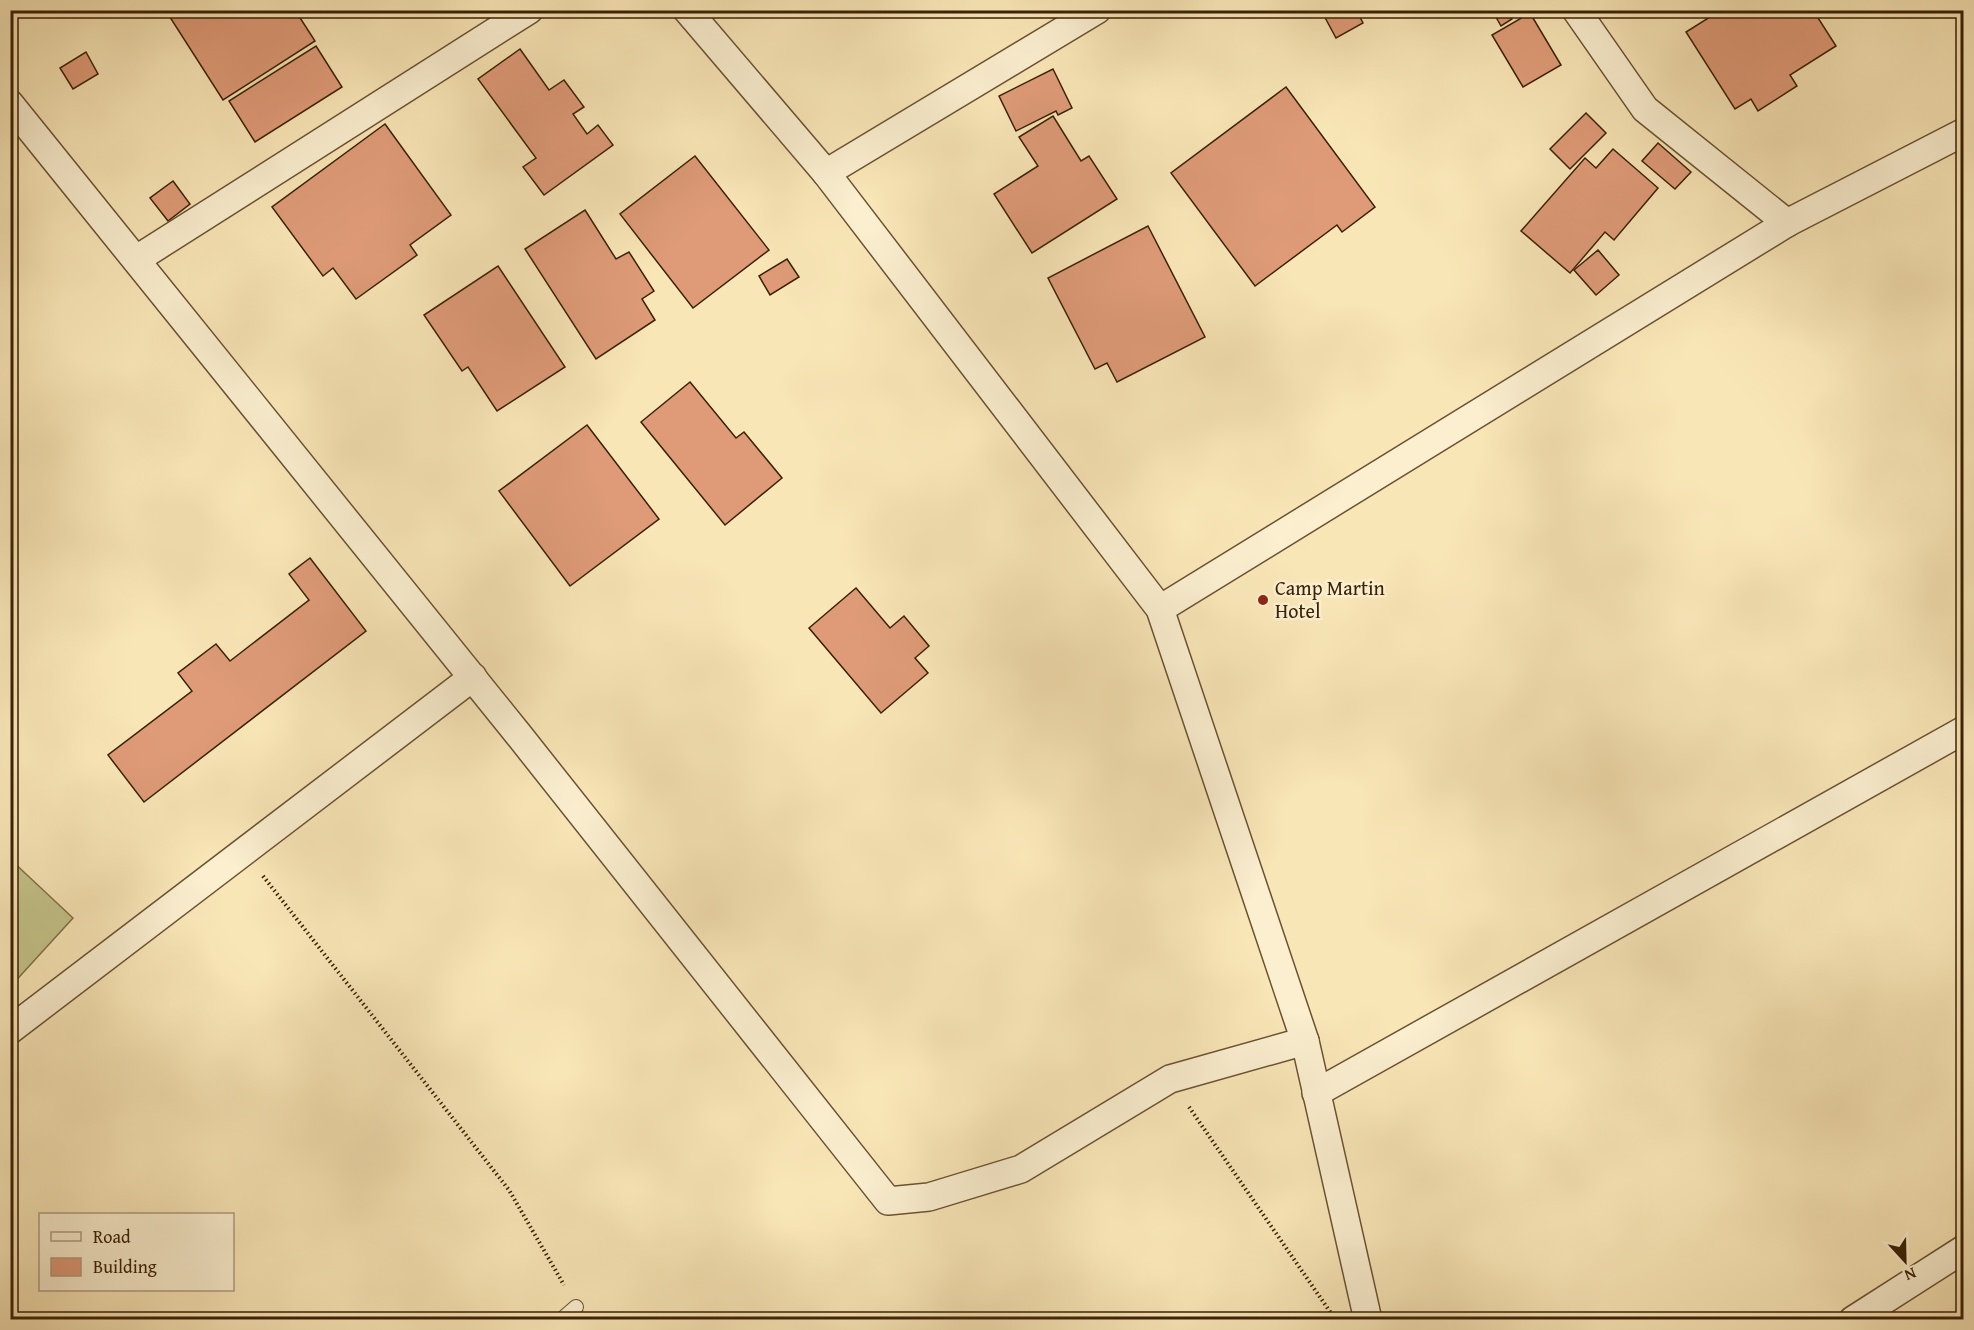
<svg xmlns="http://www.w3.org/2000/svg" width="1974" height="1330" font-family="'Gentium Book Plus',serif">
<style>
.grass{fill:#c4c38a;stroke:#7f7248;stroke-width:1.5}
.building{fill:#df9b78;stroke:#3a2105;stroke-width:1.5}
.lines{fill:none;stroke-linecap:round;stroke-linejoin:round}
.lane-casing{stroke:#6a5232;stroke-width:16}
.street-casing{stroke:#6a5232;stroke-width:30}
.path{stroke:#3a2105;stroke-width:4;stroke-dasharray:1.5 3;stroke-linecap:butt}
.lane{stroke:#fbefd0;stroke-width:14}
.street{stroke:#fbefd0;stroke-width:27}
.poi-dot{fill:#8f2418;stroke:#fbefd0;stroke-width:2}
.labels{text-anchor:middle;stroke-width:5;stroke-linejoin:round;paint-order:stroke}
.poi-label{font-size:20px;fill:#3a2105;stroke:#fbefd0;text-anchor:start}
</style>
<rect width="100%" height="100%" fill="#f9e6b7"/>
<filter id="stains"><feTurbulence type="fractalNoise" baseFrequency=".00333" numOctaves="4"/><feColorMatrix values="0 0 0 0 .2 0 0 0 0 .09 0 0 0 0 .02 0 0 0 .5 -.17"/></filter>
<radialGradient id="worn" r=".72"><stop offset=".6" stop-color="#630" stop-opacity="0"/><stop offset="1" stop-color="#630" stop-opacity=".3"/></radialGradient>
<path class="grass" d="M10,859L73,918L11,986H10Z"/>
<g class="building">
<path d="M295,10L315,41L223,100L166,11Z"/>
<path d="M1321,10H1368L1359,15L1363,23L1336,38Z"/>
<path d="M1492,10H1507L1512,19L1501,26Z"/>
<path d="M1721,10H1813L1836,46L1790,75L1797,86L1758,111L1751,99L1735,109L1686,32Z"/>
<path d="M1530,13L1561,65L1523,87L1492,35Z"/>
<path d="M316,46L342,87L255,142L229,101Z"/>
<path d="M520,49L549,90L564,80L584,107L573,114L587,134L598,125L613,145L544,195L523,167L536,158L478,79Z"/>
<path d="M86,52L98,74L73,89L60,68Z"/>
<path d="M1053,69L1072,108L1058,115L1056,111L1016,131L999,96Z"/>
<path d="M1286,87L1375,207L1342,232L1337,225L1255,286L1171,173Z"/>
<path d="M1586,113L1606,133L1570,169L1550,149Z"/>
<path d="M1053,116L1081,161L1089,156L1117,199L1032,253L994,194L1038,166L1019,137Z"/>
<path d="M385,124L451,215L410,245L417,255L356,299L333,268L323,276L272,207Z"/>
<path d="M1658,143L1691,172L1675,189L1642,161Z"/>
<path d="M1613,149L1658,188L1614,240L1605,232L1570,273L1521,231L1585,158L1596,168Z"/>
<path d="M695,156L769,250L693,308L620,214Z"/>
<path d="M173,181L190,204L168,221L150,198Z"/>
<path d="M585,210L616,259L629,252L654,291L642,299L655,320L596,359L525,249Z"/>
<path d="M1148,226L1205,337L1117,382L1107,363L1095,369L1048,278Z"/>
<path d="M1598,250L1619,275L1596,295L1574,270Z"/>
<path d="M787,259L799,277L770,295L759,276Z"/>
<path d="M498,266L565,367L497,411L468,367L462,371L424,315Z"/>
<path d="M690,382L736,438L744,432L782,478L725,525L641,422Z"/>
<path d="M587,425L659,519L570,586L499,491Z"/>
<path d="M310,558L366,631L144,802L108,755L192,691L178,673L216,644L230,661L309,600L289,574Z"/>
<path d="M856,588L890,628L904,616L929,646L915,658L928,673L881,713L809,628Z"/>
</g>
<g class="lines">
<g class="lane-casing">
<path id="lane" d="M561,1320L576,1307"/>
</g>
<g class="street-casing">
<g id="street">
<path d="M687,10L826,173L1160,609L1305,1041L1368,1320"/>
<path d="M1576,10L1645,109L1787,223"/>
<path d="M10,104L518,734L888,1201L929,1197L1021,1169L1170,1079L1305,1041"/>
<path d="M826,173L1097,10"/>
<path d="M137,259L529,10"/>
<path d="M1160,609L1787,223L1964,132"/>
<path d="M10,1030L473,677"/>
<path d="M1316,1093L1964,730"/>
<path d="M1853,1320L1964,1249"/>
</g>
</g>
<g class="path">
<path d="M263,876L509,1190L564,1285"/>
<path d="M1189,1107L1333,1316"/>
</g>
<use href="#lane" class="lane"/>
<use href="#street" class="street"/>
</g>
<circle class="poi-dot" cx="1263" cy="600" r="6"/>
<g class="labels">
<g class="poi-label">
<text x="1275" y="595">Camp Martin<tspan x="1275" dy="23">Hotel</tspan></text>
</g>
</g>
<rect width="1974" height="1330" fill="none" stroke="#f9e6b7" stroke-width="36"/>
<rect x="12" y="12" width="1950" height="1306" fill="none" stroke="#3a2105" stroke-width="3"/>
<rect x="18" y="18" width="1938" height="1294" fill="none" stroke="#3a2105" stroke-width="1.5"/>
<rect x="39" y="1213" width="195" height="78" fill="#fbefd0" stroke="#ae9d7f" stroke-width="1.5"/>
<rect x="51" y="1232" width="30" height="9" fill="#fbefd0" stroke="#ae9d7f" stroke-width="1.5"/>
<text x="93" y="1243" font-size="18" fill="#3a2105">Road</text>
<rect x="51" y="1258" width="30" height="18" fill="#df9b78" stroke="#ae9d7f" stroke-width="1.5"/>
<text x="93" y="1273" font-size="18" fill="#3a2105">Building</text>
<g transform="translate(1905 1261) rotate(158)" stroke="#fbefd0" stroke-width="4.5" paint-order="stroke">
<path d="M0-4.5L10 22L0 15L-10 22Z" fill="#3a2105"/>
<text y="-9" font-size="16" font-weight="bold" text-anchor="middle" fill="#3a2105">N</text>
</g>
<rect width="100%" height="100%" filter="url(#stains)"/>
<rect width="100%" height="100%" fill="url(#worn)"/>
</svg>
